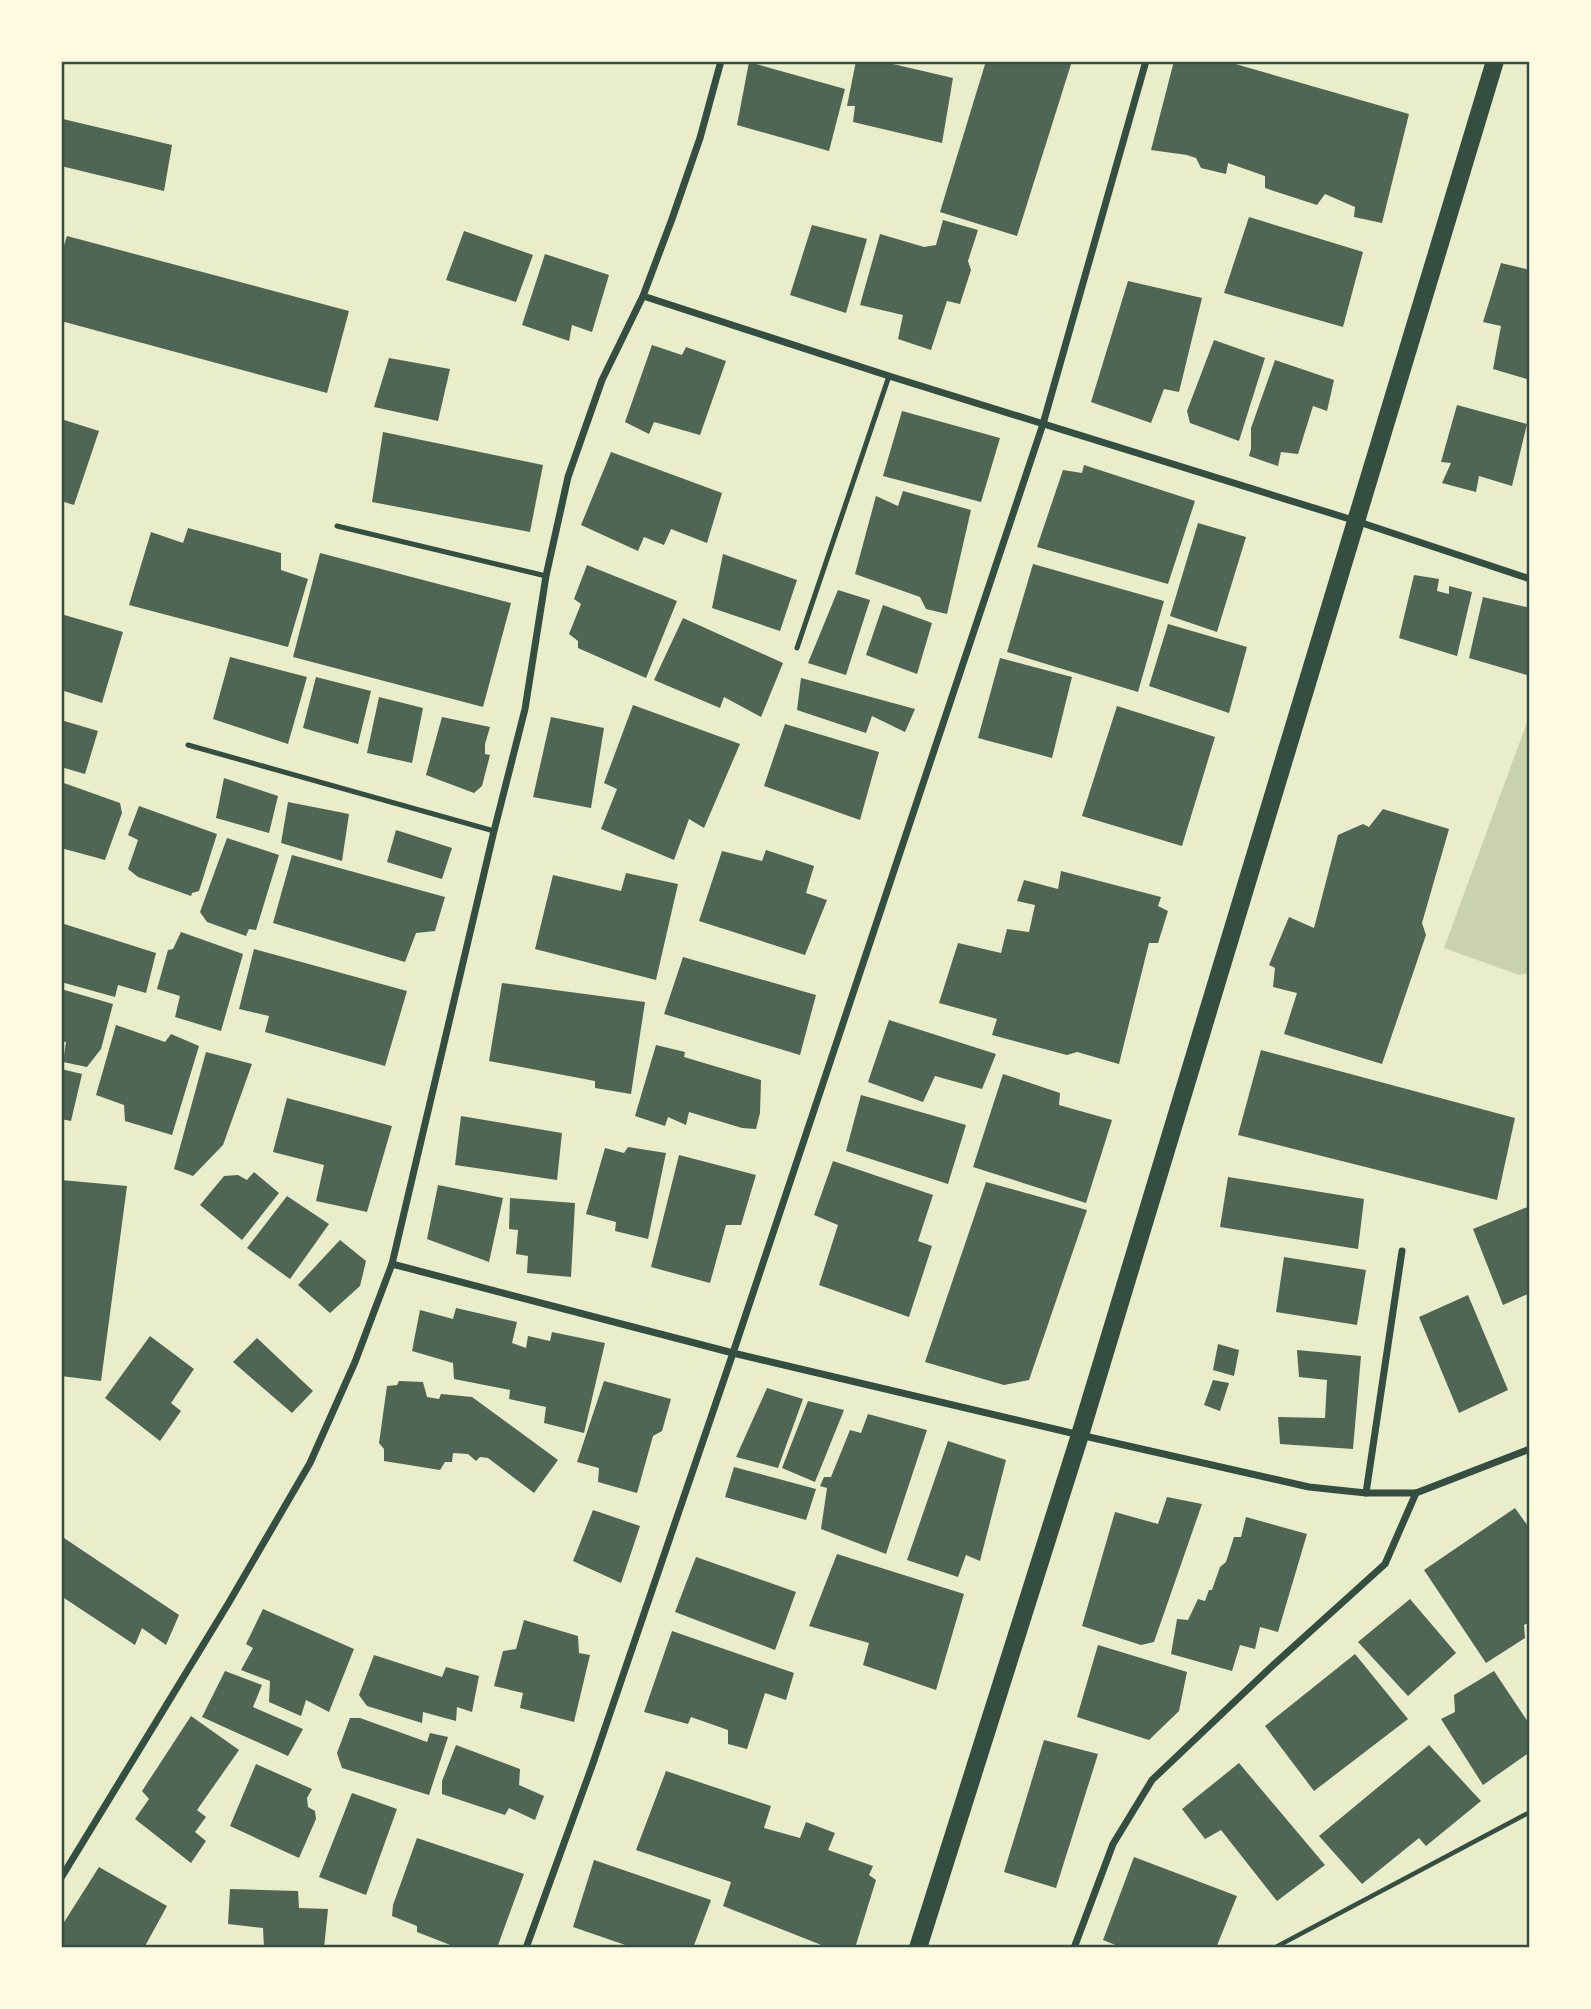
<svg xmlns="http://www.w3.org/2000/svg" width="1591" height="2009" font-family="Rubik,sans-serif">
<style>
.green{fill:#cad2ad}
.building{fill:#4f6655}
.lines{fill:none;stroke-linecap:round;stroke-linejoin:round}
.path{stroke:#344e41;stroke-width:4.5}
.service{stroke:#344e41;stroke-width:5}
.minor{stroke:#344e41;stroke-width:7}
.primary{stroke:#344e41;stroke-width:18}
.neatline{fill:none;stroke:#344e41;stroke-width:2.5}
</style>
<rect width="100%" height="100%" fill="#e9edc9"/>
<path class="green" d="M1530,714V973L1519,975L1444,948Z"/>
<g class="building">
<path d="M856,61H880L953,78L942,143L853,122L855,106H847Z"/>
<path d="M986,61H1072L1017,236L940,212Z"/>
<path d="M1174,61H1225L1409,114L1382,223L1354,217L1355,207L1325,194L1317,205L1265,188V176L1228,163L1226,174L1201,168L1196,158L1187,155L1151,150Z"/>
<path d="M749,62L845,89L829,151L737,125Z"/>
<path d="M63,119L172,145L164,191L61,166Z"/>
<path d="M1249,217L1363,252L1343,327L1224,293Z"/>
<path d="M943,220L978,230L968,261L971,270L960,304L947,301L931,350L898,339L903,315L860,305L880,234L924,247L936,245Z"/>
<path d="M812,225L867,239L846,313L790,295Z"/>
<path d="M464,231L533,255L516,302L446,280Z"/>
<path d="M67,236L349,311L327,393L61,321V255Z"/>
<path d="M545,254L609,275L592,332L572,325L569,341L522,325Z"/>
<path d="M1501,263L1530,270V380L1493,369L1501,326L1483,322Z"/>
<path d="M1128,281L1202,298L1179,392L1164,389L1151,423L1091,402Z"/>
<path d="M1214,340L1265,358L1239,441L1190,423L1187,411Z"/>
<path d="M652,345L682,355L686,347L726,361L700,435L654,422L649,434L625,422Z"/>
<path d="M389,358L450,369L438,421L374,407Z"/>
<path d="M1275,360L1334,380L1327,411L1313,406L1298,454L1281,452L1278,466L1249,456L1251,449V428Z"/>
<path d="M1457,405L1527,424L1512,486L1479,476L1476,492L1442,483L1451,463L1441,462Z"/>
<path d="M902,411L1000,438L981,502L883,476Z"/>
<path d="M61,419L99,431L74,505L61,501Z"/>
<path d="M383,432L543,465L530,532L372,502Z"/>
<path d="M611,452L722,493L707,543L671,529L664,545L644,537L638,551L581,525Z"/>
<path d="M1084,465L1195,501L1168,584L1037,547L1063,470L1082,473Z"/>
<path d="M903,491L971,510L947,614L926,609L920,597L855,574L876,496L898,506Z"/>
<path d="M1198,523L1246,537L1217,632L1170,616Z"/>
<path d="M188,528L281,553V570L308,579L288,647L129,605L151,532L183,543Z"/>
<path d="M320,553L511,603L483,707L293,657Z"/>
<path d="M723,554L797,580L780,631L712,608Z"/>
<path d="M1033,564L1164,601L1138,692L1007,652Z"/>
<path d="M587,565L677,601L646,678L578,648V641L569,634L581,604L574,599Z"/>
<path d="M1414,575L1439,579L1437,591L1449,594V586L1472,592L1457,656L1399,638Z"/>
<path d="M838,590L870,600L846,675L808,663Z"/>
<path d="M1483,597L1530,608V676L1469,658Z"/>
<path d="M883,605L932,623L917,674L866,655Z"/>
<path d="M61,614L123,632L102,703L61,690Z"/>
<path d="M683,618L783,663L761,717L724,697L720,708L654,680Z"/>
<path d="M1168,624L1247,647L1229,713L1149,686Z"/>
<path d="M230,657L307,677L288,744L213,719Z"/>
<path d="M1000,658L1072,677L1052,758L978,738Z"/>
<path d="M316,677L371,691L358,744L303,728Z"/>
<path d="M801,678L915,709L905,732L872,716L866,733L797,710Z"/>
<path d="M379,697L423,708L412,763L367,753Z"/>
<path d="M633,705L740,744L704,828L689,819L674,860L601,829L617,789L604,783Z"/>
<path d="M1117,706L1215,737L1182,846L1082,816Z"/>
<path d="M442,717L490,727L485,744V754L490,755L482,786L474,793L426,775Z"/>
<path d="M551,717L604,728L591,808L533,797Z"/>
<path d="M61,720L98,731L85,774L61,767Z"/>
<path d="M785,724L879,752L860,820L764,786Z"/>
<path d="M224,778L278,796L269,833L216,818Z"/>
<path d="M61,782L120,803L122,813L105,860L61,848Z"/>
<path d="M288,802L349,814L342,861L281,843Z"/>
<path d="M139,806L217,834L199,891L192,893L191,896L138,877L128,869L138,840L128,835Z"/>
<path d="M1383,809L1449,829L1422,923L1426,935L1382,1064L1284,1034L1297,993L1273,987L1275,968L1269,965L1289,917L1314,928L1338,835L1363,824L1369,827Z"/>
<path d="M396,830L452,848L442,879L387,862Z"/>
<path d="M227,838L279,855L256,930L249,929L246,936L207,922L200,912Z"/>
<path d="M766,850L814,866L806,893L827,900L805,955L699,921L722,851L762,861Z"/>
<path d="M292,855L445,897L435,931L416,933L405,962L273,923Z"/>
<path d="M1061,871L1161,897L1158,906L1168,911L1158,943H1149L1119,1064L1077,1052L1067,1055L992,1035L997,1019L939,1003L958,943L1001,953L1007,929L1029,932L1035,905L1017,901L1024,880L1058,889Z"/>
<path d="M626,873L678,884L656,980L535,949L553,875L621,891Z"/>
<path d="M61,923L156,953L146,993L118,985L115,997L61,982Z"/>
<path d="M181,932L243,954L221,1031L175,1017L180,996L157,989L168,950L173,949Z"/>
<path d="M254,949L407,991L385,1066L265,1032L269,1016L239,1009Z"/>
<path d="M683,957L816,995L800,1055L664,1014Z"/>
<path d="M502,983L645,1002L631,1094L595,1088V1081L489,1061Z"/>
<path d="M61,989L113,1004L101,1049L87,1067L63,1062L66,1042L61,1041Z"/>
<path d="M889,1020L996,1054L982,1089L935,1076L923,1102L868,1082Z"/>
<path d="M116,1025L165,1042L171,1034L199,1046L172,1135L125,1121L124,1105L96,1095Z"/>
<path d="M656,1045L685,1052L684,1057L761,1080L760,1113L756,1129L742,1128L689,1112L686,1125L668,1117L665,1126L635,1116Z"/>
<path d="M1261,1050L1515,1118L1497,1200L1238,1135Z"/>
<path d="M206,1052L252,1064L223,1145L193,1176L174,1169Z"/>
<path d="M61,1069L82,1074L71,1121L61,1119Z"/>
<path d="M1003,1074L1060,1093L1059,1105L1112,1120L1086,1203L973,1167Z"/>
<path d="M861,1095L966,1125L948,1184L846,1151Z"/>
<path d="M287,1098L392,1126L367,1212L316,1201L324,1165L273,1152Z"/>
<path d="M461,1116L562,1133L557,1180L455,1165Z"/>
<path d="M628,1147L666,1153L648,1239L615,1231L616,1222L586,1214L605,1148L624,1153Z"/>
<path d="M679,1155L756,1175L741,1225H726L710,1283L651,1267Z"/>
<path d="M833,1161L933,1195L918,1241L932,1246L909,1317L819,1285L838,1225L814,1215Z"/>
<path d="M254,1172L279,1193L242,1240L200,1205L224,1176L238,1175L247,1180Z"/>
<path d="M1228,1177L1364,1199L1358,1249L1220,1227Z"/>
<path d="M61,1180L127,1186L101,1381L61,1376Z"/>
<path d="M986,1182L1087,1210L1029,1380L1004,1385L925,1362Z"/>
<path d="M438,1185L503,1198L489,1262L427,1239Z"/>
<path d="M287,1196L329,1224L290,1279L247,1248Z"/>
<path d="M510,1198L575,1203L571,1277L527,1273L528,1256L516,1254L518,1230L509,1229Z"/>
<path d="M1530,1206V1293L1503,1305L1473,1229Z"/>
<path d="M340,1240L366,1261L360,1286L330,1313L298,1285Z"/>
<path d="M1284,1257L1366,1270L1357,1325L1276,1312Z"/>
<path d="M1468,1295L1508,1390L1459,1413L1419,1317Z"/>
<path d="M456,1308L517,1322L512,1343L526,1348L528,1336L550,1341L552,1332L605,1343L584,1433L544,1423L546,1407L509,1399L510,1390L454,1379L453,1363L412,1351L420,1310L453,1319Z"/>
<path d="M150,1336L194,1369L171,1403L181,1411L160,1441L105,1398Z"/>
<path d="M257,1338L313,1391L292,1413L233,1362Z"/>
<path d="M1218,1344L1239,1350L1234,1376L1213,1370Z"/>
<path d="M1297,1350L1361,1356L1353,1449L1280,1444L1278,1417L1325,1418L1327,1380L1299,1377Z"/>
<path d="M1213,1380L1229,1383L1220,1411L1204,1405Z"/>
<path d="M399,1381L423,1382L427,1397L439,1399L441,1394L472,1397L558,1460L534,1493L488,1458L480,1457L476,1461L468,1454L453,1453L452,1462H445L440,1470L384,1461V1449L379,1443L387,1386L397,1385Z"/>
<path d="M604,1381L671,1399L662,1431L653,1436L637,1493L598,1482L599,1468L577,1462Z"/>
<path d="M767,1388L803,1399L778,1468L736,1457Z"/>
<path d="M808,1401L844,1410L815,1482L782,1468Z"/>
<path d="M868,1414L927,1430L886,1554L821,1529L827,1488L820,1486L824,1477H831L850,1430L861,1433Z"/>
<path d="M948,1441L1006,1460L980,1561L966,1555L958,1577L907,1560Z"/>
<path d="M734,1467L816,1489L806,1520L725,1497Z"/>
<path d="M1167,1497L1202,1504L1154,1642L1141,1645L1082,1626L1115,1512L1158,1524Z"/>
<path d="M1515,1508L1530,1529V1622L1524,1625L1525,1638L1486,1663L1424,1570Z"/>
<path d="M593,1510L640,1526L621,1583L573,1561Z"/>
<path d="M1246,1517L1307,1534L1278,1632L1260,1627L1255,1649L1240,1645L1232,1671L1171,1654L1177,1619L1188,1620L1198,1599L1205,1601L1209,1590H1212L1220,1567L1226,1562L1234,1537H1241Z"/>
<path d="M61,1536L179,1615L166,1645L142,1628L135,1645L61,1596Z"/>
<path d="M837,1554L964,1594L936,1690L863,1665L869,1643L809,1626Z"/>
<path d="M696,1557L796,1592L775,1650L675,1612Z"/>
<path d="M1410,1599L1456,1653L1408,1696L1358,1642Z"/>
<path d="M263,1609L354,1649L329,1712L306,1700L301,1716L269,1702L270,1681L241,1670L253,1648L246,1644Z"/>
<path d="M524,1620L578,1636L579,1653L590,1655L574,1722L520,1708L523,1693L494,1686L503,1651L516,1649Z"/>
<path d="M672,1631L794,1673L786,1700L765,1693L747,1749L728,1744V1730L691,1717L688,1724L644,1712Z"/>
<path d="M1098,1645L1187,1672L1179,1711L1149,1740L1077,1717Z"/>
<path d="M1355,1654L1408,1719L1314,1791L1265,1726Z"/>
<path d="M374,1655L442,1677L446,1667L479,1676L472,1712L457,1707L456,1721L423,1712L422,1723L367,1706L359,1695Z"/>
<path d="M225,1671L262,1685L253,1707L303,1729L288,1756L202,1717Z"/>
<path d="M1494,1671L1530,1725V1752L1483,1785L1441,1719L1455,1712L1454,1695Z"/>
<path d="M191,1716L239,1750L197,1810L206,1817L195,1832L206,1841L191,1863L135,1819L149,1799L142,1791Z"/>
<path d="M350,1718H360L427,1742L430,1733L448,1737L429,1795L342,1768L337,1753Z"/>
<path d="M1044,1740L1098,1754L1056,1888L1004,1872Z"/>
<path d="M456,1745L520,1769L519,1785L544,1796L535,1820L509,1808L505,1815L442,1794V1781Z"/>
<path d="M1429,1745L1481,1801L1426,1846L1419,1838L1362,1884L1319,1836Z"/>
<path d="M1239,1763L1325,1865L1277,1901L1221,1830L1205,1839L1182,1809Z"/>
<path d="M256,1764L312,1789L307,1798L308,1807L315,1811L316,1819L299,1858L230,1826Z"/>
<path d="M666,1771L771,1806L764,1828L800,1838L806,1822L835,1833L828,1850L873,1866L869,1875L876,1880L855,1948H829L723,1906L731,1882L636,1850Z"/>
<path d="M352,1793L397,1809L366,1895L319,1877Z"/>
<path d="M417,1838L524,1874L497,1948H458L417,1932V1926L392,1916L393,1905Z"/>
<path d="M1134,1857L1237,1896L1216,1948H1123L1103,1940Z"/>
<path d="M594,1860L711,1900L693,1948H634L573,1927Z"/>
<path d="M99,1867L167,1906L144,1948H61V1927Z"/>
<path d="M230,1889L298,1891L299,1908L328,1909L324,1948H264L263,1928L228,1924Z"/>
</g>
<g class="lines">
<path class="path" d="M1274,1948L1530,1812"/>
<g class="service">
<path d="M337,526L546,576"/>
<path d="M797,648L889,376"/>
<path d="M188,745L494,831"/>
</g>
<g class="minor">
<path d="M721,61L700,138L672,219L643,296L602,380L568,477L546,576L525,709L494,831L392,1264L733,1353L1080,1435L1309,1487L1366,1493H1416L1530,1449"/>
<path d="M643,296L889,376L1356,521L1530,579"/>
<path d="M1366,1493L1402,1251"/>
<path d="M61,1878L228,1604L310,1463L355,1362L392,1264"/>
<path d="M526,1948L592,1766L733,1353L1043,424L1146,61"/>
<path d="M1074,1948L1113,1844L1152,1780L1269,1669L1385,1564L1416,1493"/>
</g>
<path class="primary" d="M918,1948L1080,1435L1495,61"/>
</g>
<rect width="1591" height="2009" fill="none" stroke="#fefae0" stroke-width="126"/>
<rect x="63" y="63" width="1465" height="1883" class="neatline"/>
</svg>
